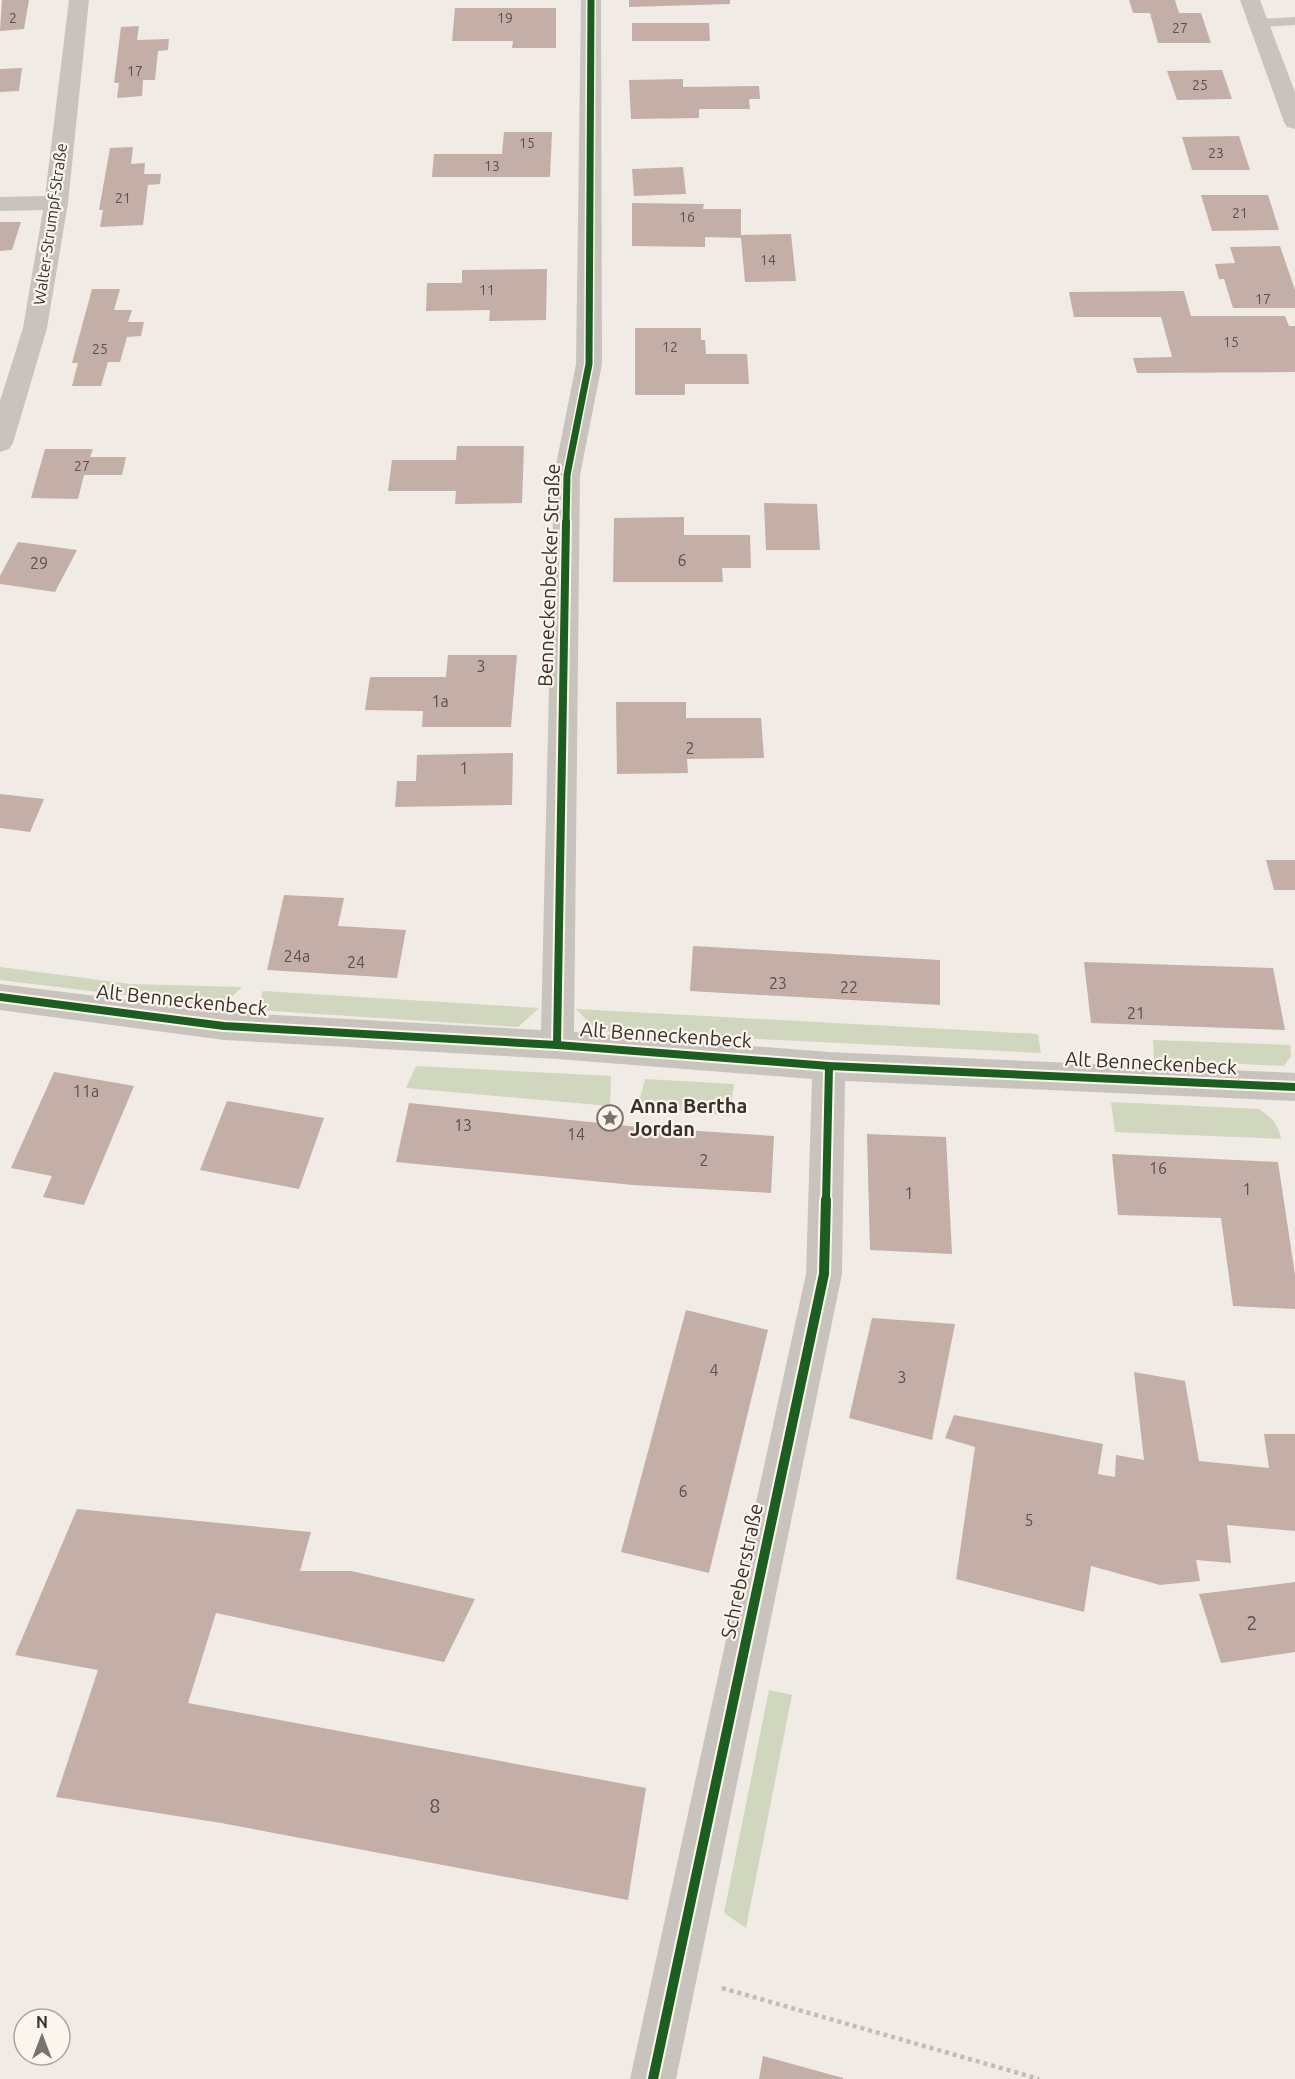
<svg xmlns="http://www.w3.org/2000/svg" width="1295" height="2079" font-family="Ubuntu,sans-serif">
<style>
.green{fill:#d1d6bf}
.building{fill:#c3afa7}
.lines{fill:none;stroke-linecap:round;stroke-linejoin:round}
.path{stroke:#c2bbb6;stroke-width:4.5;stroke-dasharray:4 4;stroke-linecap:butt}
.lane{fill:#c9c3be;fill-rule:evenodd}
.street{fill:#c9c3be;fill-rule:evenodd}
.cycleway-far2-casing{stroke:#fbf5ee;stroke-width:10}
.cycleway-far1-casing{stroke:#fbf5ee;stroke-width:12}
.cycleway-casing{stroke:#fbf5ee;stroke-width:14}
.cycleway-far2{stroke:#1b5e20;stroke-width:7}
.cycleway-far1{stroke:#1b5e20;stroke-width:8}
.cycleway{stroke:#1b5e20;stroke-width:10}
.labels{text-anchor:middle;stroke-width:4.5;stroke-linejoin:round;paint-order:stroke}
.far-number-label{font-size:14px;fill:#5d504a}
.far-street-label{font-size:16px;fill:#3b302b;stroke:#fbf5ee}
.number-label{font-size:16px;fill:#5d504a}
.street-label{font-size:20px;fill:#3b302b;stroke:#fbf5ee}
.poi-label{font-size:20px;font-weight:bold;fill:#3b302b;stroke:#fbf5ee;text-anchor:start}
.near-number-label{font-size:20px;fill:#5d504a}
</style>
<rect width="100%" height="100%" fill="#f0ebe5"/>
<g class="green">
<path d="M0,967L130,984L242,987L221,1007L0,980Z"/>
<path d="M263,991L539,1008L518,1027L257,1010Z"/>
<path d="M576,1009L1038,1034L1041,1053L597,1031Z"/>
<path d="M1153,1040L1290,1045L1291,1056L1284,1066L1154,1060Z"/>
<path d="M416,1066L611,1076L610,1106L406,1088Z"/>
<path d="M645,1079L734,1084L730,1116L638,1106Z"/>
<path d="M1111,1102L1259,1109C1272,1118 1278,1123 1281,1139L1115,1132Z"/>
<path d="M769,1690L792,1695L746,1928L724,1913Z"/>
</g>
<g class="building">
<path d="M2,0H29L24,29L0,31Z"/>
<path d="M629,0H730V4L629,7Z"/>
<path d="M1129,0H1175L1179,13H1201L1211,43H1158L1150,13H1133Z"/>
<path d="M455,8H556V48H512L513,41H452Z"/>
<path d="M632,23H709L710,41H632Z"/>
<path d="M139,26L137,40L169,39L168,50L158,51L155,80H143L142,96L117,98L119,83H114L121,27Z"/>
<path d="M22,68L19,91L0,92V69Z"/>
<path d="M1222,70L1232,99L1177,100L1167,71Z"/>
<path d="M683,79V87L759,86L760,99H749L750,109H699V118L631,119L629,80Z"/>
<path d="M504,132H552L550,177H432L434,154H502Z"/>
<path d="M1239,136L1250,170H1192L1182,137Z"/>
<path d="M133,147L131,164L145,163L144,174H161L160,184L148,185L143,225L100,227L103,210H99L110,148Z"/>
<path d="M683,167L686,194L634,196L632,169Z"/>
<path d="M1201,195H1268L1279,230L1212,231Z"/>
<path d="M632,203L704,204L703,209H741V235L791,234L796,281L745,282L741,238L705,237V247L632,246Z"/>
<path d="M0,222H21L12,250L0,251Z"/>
<path d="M1280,246L1295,290V308H1233L1224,279H1219L1215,264L1235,263L1230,247Z"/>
<path d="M547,269L546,320L489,321L490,310L426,311L427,283H462V270Z"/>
<path d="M92,289H120L114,310H132L128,322H144L141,336L127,337L120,362H108L101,386H72L78,363H72Z"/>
<path d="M1184,291L1191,316H1285L1289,326H1295V372L1137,373L1133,358L1172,357L1161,317H1074L1069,292Z"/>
<path d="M635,328H701V340H705L706,354H747L749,384H685V395H635Z"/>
<path d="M457,446H524L522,503L455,504L456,491H388L392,460H456Z"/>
<path d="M45,449H93L90,457H126L122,475H84L78,499L31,498Z"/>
<path d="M764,503L817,504L820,550H766Z"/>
<path d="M684,517V535H750L751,568H722L723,582H613L614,518Z"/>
<path d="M18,542L77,550L55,592L0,584V576Z"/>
<path d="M448,655H517L511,727H422L423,711L365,710L370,677H446Z"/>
<path d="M616,702H686V718H761L764,758L687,759L688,773L617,774Z"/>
<path d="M513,753L512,805L395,807L397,781H416L417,755Z"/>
<path d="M0,794L44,799L30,832L0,828Z"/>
<path d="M1266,860H1295V890H1274Z"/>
<path d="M284,895L344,898L338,926L406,930L397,978L267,970Z"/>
<path d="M693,946L940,960V1005L690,991Z"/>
<path d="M1084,962L1273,968L1285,1030L1091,1023Z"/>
<path d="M54,1072L134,1086L84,1205L43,1197L52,1176L11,1168Z"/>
<path d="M227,1101L324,1118L299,1189L200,1170Z"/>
<path d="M409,1103L638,1127L774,1136L771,1193L633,1185L396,1162Z"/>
<path d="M867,1134L946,1137L952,1254L870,1250Z"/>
<path d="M1112,1154L1278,1162L1295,1275V1309L1233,1306L1221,1218L1118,1215Z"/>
<path d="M686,1310L768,1330L709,1573L621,1552Z"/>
<path d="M872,1318L955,1324L932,1440L849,1418Z"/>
<path d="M1134,1372L1185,1381L1199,1461L1269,1468L1264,1434H1295V1531L1227,1525L1231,1563L1196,1560L1200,1581L1160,1585L1091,1566L1084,1612L956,1579L975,1447L945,1438L954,1415L1103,1444L1098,1474L1115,1477L1116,1455L1144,1460Z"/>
<path d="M77,1509L311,1532L300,1571H351L475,1599L444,1662L216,1613L188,1703L646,1788L628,1900L221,1823L56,1797L98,1670L15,1655Z"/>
<path d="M1295,1582V1652L1221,1663L1199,1594Z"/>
<path d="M763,2056L843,2078V2079H759Z"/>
</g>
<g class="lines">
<path class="path" d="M722,1988L1039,2079"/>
<path class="lane" d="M1295,17V25L1259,27L1252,23L1259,19Z"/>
<g class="street">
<path d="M69,0H89L68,203L47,328L13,443L9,449L0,452V401L23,328L43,210L0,211V197L45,196Z"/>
<path d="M581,0H601L602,364L580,475L574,1032L829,1052L1295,1073V1101L845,1081L842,1274L676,2079H630L806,1274L812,1079L557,1059L224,1040L0,1010V984L224,1012L541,1030L554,475L576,364Z"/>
<path d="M1240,0H1260L1295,92V129L1287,127L1284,122Z"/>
</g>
<g class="cycleway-far2-casing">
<path id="cycleway-far2" d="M566,524L567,475L589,364L591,0"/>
</g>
<g class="cycleway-far1-casing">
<g id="cycleway-far1">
<path d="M0,997L224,1026L557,1045L829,1066L1295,1087"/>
<path d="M557,1045L566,522"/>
<path d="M826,1202L829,1066"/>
</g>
</g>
<g class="cycleway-casing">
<path id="cycleway" d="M653,2079L824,1274L826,1200"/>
</g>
<use href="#cycleway-far2" class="cycleway-far2"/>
<use href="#cycleway-far1" class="cycleway-far1"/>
<use href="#cycleway" class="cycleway"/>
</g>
<defs>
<g id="sight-ring" transform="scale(1.35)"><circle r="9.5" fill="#fbf5ee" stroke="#7a716c" stroke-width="1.5"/><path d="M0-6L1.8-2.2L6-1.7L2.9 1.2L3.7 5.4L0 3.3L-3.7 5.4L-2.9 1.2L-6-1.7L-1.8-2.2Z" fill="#7a716c"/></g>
</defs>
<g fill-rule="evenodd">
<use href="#sight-ring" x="610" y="1118"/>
</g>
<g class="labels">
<g class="far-number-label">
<text x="13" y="23">2</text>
<text x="505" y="23">19</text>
<text x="1180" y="33">27</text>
<text x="135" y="76">17</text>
<text x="1200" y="90">25</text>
<text x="527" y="148">15</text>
<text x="1216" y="158">23</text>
<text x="492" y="171">13</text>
<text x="123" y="203">21</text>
<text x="1240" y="218">21</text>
<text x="687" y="222">16</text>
<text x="768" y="265">14</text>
<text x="487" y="295">11</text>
<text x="1263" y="304">17</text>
<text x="1231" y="347">15</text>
<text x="670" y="352">12</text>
<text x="100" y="354">25</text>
<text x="82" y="471">27</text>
</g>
<g class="far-street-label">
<text transform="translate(50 224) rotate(-82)" y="6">Walter-Strumpf-Straße</text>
</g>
<g class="number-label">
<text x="682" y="566">6</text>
<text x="39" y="569">29</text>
<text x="481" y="672">3</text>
<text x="440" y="707">1a</text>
<text x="690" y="754">2</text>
<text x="464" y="774">1</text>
<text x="297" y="962">24a</text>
<text x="356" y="968">24</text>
<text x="778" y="989">23</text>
<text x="849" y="993">22</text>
<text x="1136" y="1019">21</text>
<text x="86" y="1097">11a</text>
<text x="463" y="1131">13</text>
<text x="576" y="1140">14</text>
<text x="704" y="1166">2</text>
<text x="1158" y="1174">16</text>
<text x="1247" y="1195">1</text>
<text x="909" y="1199">1</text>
<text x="714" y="1376">4</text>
<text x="902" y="1383">3</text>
<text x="683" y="1497">6</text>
<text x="1029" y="1526">5</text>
</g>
<g class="street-label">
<text transform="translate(549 575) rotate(-88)" y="7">Benneckenbecker Straße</text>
<text transform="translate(182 1000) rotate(6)" y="7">Alt Benneckenbeck</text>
<text transform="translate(666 1035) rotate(4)" y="7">Alt Benneckenbeck</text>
<text transform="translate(1151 1063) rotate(3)" y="7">Alt Benneckenbeck</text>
<text transform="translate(742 1571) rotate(-78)" y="7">Schreberstraße</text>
</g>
<g class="poi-label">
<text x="630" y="1113">Anna Bertha<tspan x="630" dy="23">Jordan</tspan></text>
</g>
<g class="near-number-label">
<text x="1252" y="1630">2</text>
<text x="435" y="1813">8</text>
</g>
</g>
<g transform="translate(42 2037)"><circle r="28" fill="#fbf5ee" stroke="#aea6a0" stroke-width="1.5"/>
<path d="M0-4.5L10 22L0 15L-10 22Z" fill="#7a716c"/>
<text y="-9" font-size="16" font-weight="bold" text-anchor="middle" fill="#3b302b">N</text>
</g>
</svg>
